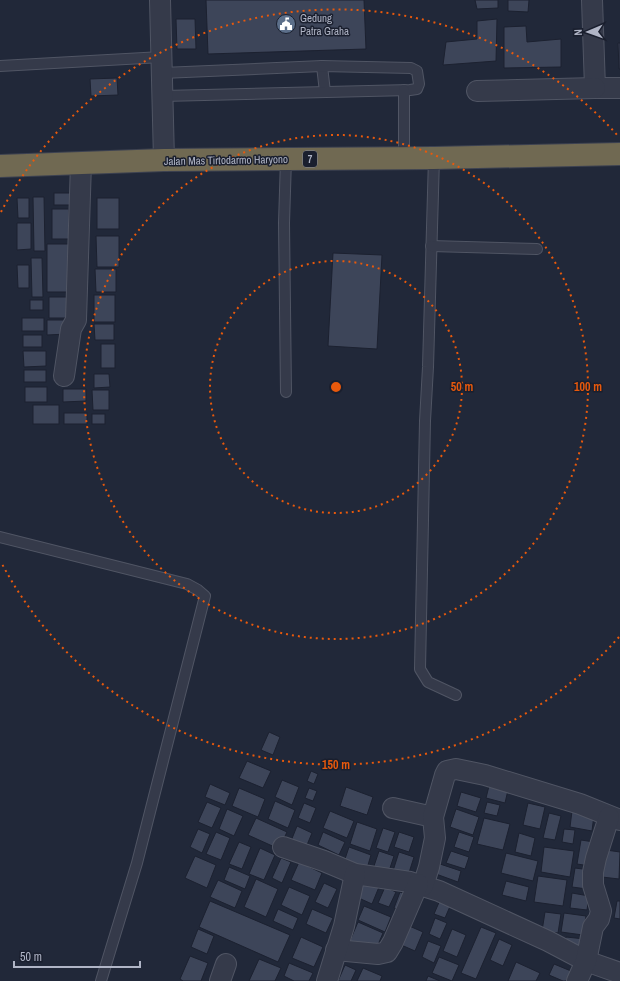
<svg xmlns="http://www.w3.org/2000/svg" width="620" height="981" font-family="'Archivo Narrow',sans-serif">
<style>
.building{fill:#3d4559;stroke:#1c2130}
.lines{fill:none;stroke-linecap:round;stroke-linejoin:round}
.lane-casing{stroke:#505564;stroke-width:12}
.street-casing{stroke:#505564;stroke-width:22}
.highway-casing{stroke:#3d4251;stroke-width:24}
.lane{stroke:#353a4a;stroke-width:10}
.street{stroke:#353a4a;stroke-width:20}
.highway{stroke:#706952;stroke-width:22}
.ring{fill:none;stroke:#e8590c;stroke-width:2;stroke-dasharray:2 4}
.labels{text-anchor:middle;stroke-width:3;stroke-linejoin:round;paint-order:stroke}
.shield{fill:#1a1f2e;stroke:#838898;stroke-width:1}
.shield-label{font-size:10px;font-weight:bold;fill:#b0b5c6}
.poi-label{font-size:11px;fill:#b0b5c6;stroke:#1a1f2e;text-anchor:start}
.street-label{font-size:11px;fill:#b0b5c6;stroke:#1a1f2e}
.centre{fill:#e8590c;stroke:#1a1f2e;stroke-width:2}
.ring-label{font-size:12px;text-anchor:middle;font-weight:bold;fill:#e8590c;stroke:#1a1f2e;stroke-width:3;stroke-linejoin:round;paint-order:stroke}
</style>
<rect width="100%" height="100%" fill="#212839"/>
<g class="building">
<path d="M206,0H364L366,49L208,54Z"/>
<path d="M475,0H498V8L477,9Z"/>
<path d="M508,0H529L528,12L508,11Z"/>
<path d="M176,19H195L196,49H177Z"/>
<path d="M497,19L496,61L443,65L446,42L477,39V21Z"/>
<path d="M526,26L527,42L561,39V67L504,68V27Z"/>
<path d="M618,43H620V69H619Z"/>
<path d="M117,78L118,95L91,96L90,79Z"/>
<rect x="54" y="193" width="17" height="12"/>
<path d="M33,197H44L45,251H34Z"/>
<path d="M17,198H29V218H18Z"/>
<rect x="97" y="198" width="22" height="31"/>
<rect x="52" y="209" width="17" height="30"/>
<path d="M17,223H31V249L17,250Z"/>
<path d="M96,236H119V267H97Z"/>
<path d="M47,244H70L71,292H47Z"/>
<path d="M333,253L382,255L377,349L328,346Z"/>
<path d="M31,258H42L43,297H32Z"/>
<path d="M17,265H29V288H18Z"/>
<path d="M95,269H116V292H96Z"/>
<rect x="94" y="295" width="21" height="27"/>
<path d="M49,297H69L70,318H49Z"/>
<rect x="30" y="300" width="13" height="10"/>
<rect x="22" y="318" width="22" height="13"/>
<path d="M47,320H67V334L47,335Z"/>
<path d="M94,324H114V340H95Z"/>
<rect x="23" y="335" width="19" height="12"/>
<rect x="101" y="344" width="14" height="24"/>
<path d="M23,351H46V366L24,367Z"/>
<rect x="24" y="370" width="22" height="12"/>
<path d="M94,374H109L110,387L94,388Z"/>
<rect x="25" y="387" width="22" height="15"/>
<path d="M63,389H86V401L63,402Z"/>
<path d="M92,390H109V410H93Z"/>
<rect x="33" y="405" width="26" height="19"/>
<rect x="64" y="413" width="23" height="11"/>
<rect x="92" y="414" width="13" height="10"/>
<path d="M269,732L280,737L273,755L261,750Z"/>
<path d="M247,761L271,771L263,788L239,778Z"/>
<path d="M311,771L318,774L314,784L307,781Z"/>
<path d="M282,780L299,787L292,805L275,797Z"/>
<path d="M210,784L230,793L225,805L205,797Z"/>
<path d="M489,786L508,790L505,803L486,798Z"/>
<path d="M346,787L373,797L367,815L340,806Z"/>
<path d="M239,788L265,799L258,817L232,806Z"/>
<path d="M309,788L317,791L313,801L305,798Z"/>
<path d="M461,792L481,798L476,812L457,806Z"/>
<path d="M275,801L295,810L288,828L268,819Z"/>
<path d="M207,802L221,808L212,828L198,822Z"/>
<path d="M487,802L500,805L497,816L484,813Z"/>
<path d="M304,803L316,808L310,823L298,818Z"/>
<path d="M528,803L545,807L540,829L523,825Z"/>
<path d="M227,809L243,816L234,836L219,829Z"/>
<path d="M456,809L479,817L473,835L450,827Z"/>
<path d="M330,811L354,821L347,838L323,828Z"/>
<path d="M572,811L594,815L592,831L570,827Z"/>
<path d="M549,813L561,816L555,840L543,838Z"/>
<path d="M256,818L287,832L279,849L248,835Z"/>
<path d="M484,818L510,824L503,850L477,844Z"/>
<path d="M357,822L377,829L370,851L350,844Z"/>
<path d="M297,826L312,833L304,852L289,846Z"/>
<path d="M383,828L395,832L388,852L376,848Z"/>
<path d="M198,829L210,834L202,853L190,847Z"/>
<path d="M564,829L575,830L573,844L562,842Z"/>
<path d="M216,832L230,838L221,860L206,854Z"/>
<path d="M323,832L345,842L339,855L318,845Z"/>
<path d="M399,832L414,837L409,852L394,847Z"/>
<path d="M459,832L474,837L469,852L454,847Z"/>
<path d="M519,833L535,838L531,856L515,852Z"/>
<path d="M581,840L594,842L590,866L577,864Z"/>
<path d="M239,842L251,847L242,869L229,864Z"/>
<path d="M349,847L371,855L365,875L342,868Z"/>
<path d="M544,847L574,851L570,877L541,872Z"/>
<path d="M260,848L275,855L264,880L249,874Z"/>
<path d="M606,850L620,852L619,879L602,877Z"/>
<path d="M379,851L394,856L387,877L372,872Z"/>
<path d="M451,851L469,857L465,869L446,863Z"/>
<path d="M399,852L414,857L407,879L392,874Z"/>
<path d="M506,853L538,861L533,881L501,873Z"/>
<path d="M195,856L216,865L207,888L185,878Z"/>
<path d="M281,858L291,862L282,883L272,878Z"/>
<path d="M299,862L322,873L315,890L291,880Z"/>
<path d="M440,864L461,871L458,882L436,874Z"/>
<path d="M229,867L250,876L245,889L224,880Z"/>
<path d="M575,868L590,870L587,889L572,887Z"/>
<path d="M538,876L567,880L563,906L534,902Z"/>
<path d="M359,878L379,887L372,904L352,895Z"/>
<path d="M256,879L278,889L266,917L244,907Z"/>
<path d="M218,880L242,891L235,908L210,897Z"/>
<path d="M506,881L529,887L526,901L502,895Z"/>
<path d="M324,883L337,889L328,908L315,902Z"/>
<path d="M289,887L310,896L302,915L281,905Z"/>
<path d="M385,887L396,892L389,907L378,903Z"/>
<path d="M400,892L410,896L404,912L394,908Z"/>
<path d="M572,893L589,896L587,910L570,908Z"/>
<path d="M440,900L451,904L445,918L434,914Z"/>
<path d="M210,901L290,935L278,962L199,927Z"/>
<path d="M617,901H620V919L614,918Z"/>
<path d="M364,906L391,917L385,932L358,920Z"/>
<path d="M278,909L298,918L293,930L273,921Z"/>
<path d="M312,909L333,918L326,933L306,924Z"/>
<path d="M545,912L561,914L558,933L542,931Z"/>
<path d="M564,913L586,916L583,935L561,932Z"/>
<path d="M435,918L447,923L440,939L429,934Z"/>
<path d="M358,922L383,933L374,954L349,943Z"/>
<path d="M407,925L423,932L415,951L399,944Z"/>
<path d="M481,927L496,933L476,979L461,973Z"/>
<path d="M198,929L214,936L207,954L191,947Z"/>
<path d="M452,929L466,935L457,957L443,951Z"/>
<path d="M301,937L323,947L314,967L292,958Z"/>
<path d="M566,937L585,939L584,950L564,947Z"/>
<path d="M499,939L512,945L503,966L490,960Z"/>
<path d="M428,941L441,946L434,963L422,957Z"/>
<path d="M190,956L208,963L201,981H183L180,979Z"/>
<path d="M439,957L459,965L452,981L432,973Z"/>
<path d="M259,959L281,968L275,981H249Z"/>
<path d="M516,962L540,973L536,981H508Z"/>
<path d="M289,963L313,973L309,981H294L284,976Z"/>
<path d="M554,964L571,971L566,981H563L549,975Z"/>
<path d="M345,965L356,970L351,981H338Z"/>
<path d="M363,968L382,976L380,981H357Z"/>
<path d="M428,976L440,981H426Z"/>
</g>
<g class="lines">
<g class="lane-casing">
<g id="lane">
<path d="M0,66L162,57"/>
<path d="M322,66L325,92"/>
<path d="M162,73L322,66L411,68L417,71L419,84L417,89L410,90L163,96"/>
<path d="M404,90V157"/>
<path d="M434,158L428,367L425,421L420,669L428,682L456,695"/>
<path d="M286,159L284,223L286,392"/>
<path d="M431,246L537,249"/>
<path d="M0,537L187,584L198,590L205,596L137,863L101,981"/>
</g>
</g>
<g class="street-casing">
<g id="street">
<path d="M160,0L164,160"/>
<path d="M592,0L595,88H620"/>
<path d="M477,91L595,88"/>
<path d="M64,376L71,329L76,320L81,163"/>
<path d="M393,808L433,817"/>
<path d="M283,847L324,861L355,874L410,882L439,891L548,941L586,961L620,973"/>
<path d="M423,886L429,867L435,838L433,817L445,775L447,771L456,769L485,775L580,804L620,820"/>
<path d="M336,950L378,954L387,952L393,942L418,884"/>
<path d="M220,981L226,964"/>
<path d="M327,981L344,926L355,874"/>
<path d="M577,981L586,961L593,927L599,919L601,911L593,885V872L596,858L609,817"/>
</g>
</g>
<g class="highway-casing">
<path id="highway" d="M0,166L164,160L434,158L620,154"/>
</g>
<use href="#lane" class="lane"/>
<use href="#street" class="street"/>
<use href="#highway" class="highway"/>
</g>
<g class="ring">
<circle cx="336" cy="387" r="126"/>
<circle cx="336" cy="387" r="252"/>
<path d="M619 637A378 378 0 0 1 1 562M1 212A378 378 0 0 1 619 137"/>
</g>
<defs>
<g id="civic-disc" transform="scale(1)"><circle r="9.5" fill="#5c6f8a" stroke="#1a1f2e"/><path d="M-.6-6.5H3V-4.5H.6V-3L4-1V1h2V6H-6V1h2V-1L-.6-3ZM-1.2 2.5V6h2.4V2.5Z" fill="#fff"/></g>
</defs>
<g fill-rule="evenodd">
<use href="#civic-disc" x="286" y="24"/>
</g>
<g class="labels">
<rect class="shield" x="303" y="151" width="14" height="16" rx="3"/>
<g class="shield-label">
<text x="310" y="163">7</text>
</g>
<g class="poi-label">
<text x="300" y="22">Gedung<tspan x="300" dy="13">Patra Graha</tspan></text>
</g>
<g class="street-label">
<text transform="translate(226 160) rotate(-1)" y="4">Jalan Mas Tirtodarmo Haryono</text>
</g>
</g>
<circle cx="336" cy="387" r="6" class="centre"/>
<g class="ring-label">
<text x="462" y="391">50 m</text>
<text x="588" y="391">100 m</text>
<text x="336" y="769">150 m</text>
</g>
<g transform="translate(588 32) rotate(268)" stroke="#1a1f2e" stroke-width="3" paint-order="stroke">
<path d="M0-3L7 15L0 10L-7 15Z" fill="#b0b5c6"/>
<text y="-6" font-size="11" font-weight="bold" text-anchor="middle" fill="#b0b5c6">N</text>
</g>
<path d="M14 961v6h126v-6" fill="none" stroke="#b0b5c6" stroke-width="2"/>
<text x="20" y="961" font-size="12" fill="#b0b5c6" stroke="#1a1f2e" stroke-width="3" paint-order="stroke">50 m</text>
</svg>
